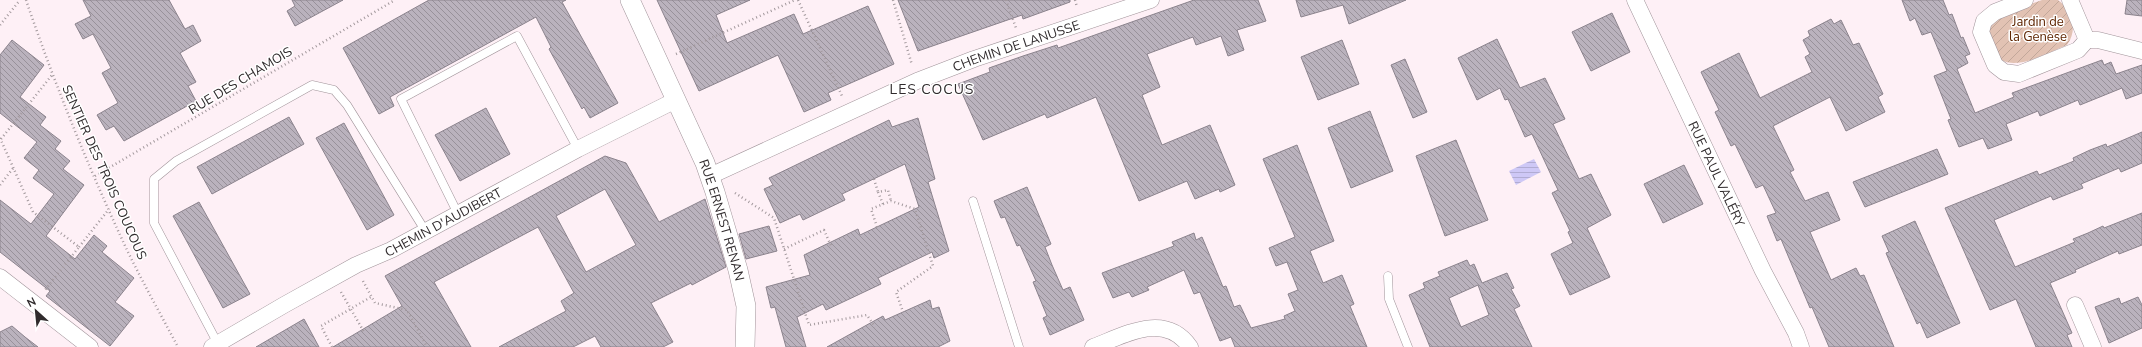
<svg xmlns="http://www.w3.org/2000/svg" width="2142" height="347" font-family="'Nunito Sans',sans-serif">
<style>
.garden{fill:url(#garden-furrows)}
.water{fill:url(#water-rules)}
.building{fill:url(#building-back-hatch);stroke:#8b838d;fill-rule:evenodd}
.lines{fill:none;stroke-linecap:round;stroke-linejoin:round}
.service-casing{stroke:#a1949a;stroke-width:9}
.minor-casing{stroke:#a1949a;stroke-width:17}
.tertiary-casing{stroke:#a1949a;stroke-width:20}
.path{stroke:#a3999d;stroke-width:2.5;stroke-dasharray:1 3;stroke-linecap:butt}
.service{stroke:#fff;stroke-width:8}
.minor{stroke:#fff;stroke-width:16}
.tertiary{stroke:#fff;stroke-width:19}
.labels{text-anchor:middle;stroke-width:3;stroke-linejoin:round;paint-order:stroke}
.park-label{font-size:13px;fill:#5e2501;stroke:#fff}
.street-label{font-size:13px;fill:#302b2d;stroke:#fff}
.neighbourhood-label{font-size:14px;letter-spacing:1px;fill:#302b2d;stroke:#fff}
</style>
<defs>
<pattern id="garden-furrows" width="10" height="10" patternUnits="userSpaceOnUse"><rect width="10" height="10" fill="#e2c2b3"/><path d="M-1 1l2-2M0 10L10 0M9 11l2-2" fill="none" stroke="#c2a79a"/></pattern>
<pattern id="water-rules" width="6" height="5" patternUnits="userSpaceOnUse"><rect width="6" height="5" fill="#cec8f6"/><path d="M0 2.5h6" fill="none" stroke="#b1acd3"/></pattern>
<pattern id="building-back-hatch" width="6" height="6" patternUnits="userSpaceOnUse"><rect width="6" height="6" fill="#bab2bd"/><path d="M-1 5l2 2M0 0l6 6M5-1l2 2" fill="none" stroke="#98919a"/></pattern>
</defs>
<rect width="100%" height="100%" fill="#fef0f6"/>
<path class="garden" d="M2042,0H2058C2073,11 2078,30 2067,45C2050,52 2011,74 1997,56C1993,50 1991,39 1988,32C1995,12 2023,7 2042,0Z"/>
<path class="water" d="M1534,159L1541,172L1516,185L1509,171Z"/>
<g class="building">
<path d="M83,0H169L185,29L193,25L201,41L180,53L196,82L188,86L196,101L124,141L114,126L106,130L97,115L118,103L102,73L111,68L93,34L83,39L75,24L91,16Z"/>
<path d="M292,0H343L295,26L287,11L295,6Z"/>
<path d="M429,0H566L562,2L618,103L590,118L584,107L582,109L549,49L551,47L536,17L390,97L394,106L379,114L343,48Z"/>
<path d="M657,0H750L716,15L727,43L794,14L803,34L868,6L894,64L828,93L831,100L804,112L778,55L699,91Z"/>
<path d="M898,0H1070V2L1023,19L1022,15L918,51Z"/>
<path d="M1194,0H1258L1266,21L1237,30L1244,50L1228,56L1221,36L1196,45L1193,37L1147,54L1160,87L1142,95L1162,145L1210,125L1235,185L1220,192L1219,189L1195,199L1187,181L1139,201L1096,97L1047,118L1045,114L983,140L958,84L990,72L989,68L1023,56L1057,45L1058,48Z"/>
<path d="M1296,0H1406L1349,24L1343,5L1301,17Z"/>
<path d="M1902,0H1943L1949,15L1952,14L1961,38L1963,37L1970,54L1965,56L1968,63L1957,69L1975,113L2014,97L2012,93L2102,60L2104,65L2111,62L2116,74L2142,65V93L2126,99L2122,88L2080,105L2078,100L2040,116L2038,111L2006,124L2012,140L1988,149L1983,138L1959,147L1948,120L1951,119L1934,76L1947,71L1931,32L1922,35L1915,18L1910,21Z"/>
<path d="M2127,0H2142V16L2125,14Z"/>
<path d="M1612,13L1630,52L1591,71L1572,32Z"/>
<path d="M1831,19L1834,24L1841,20L1853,45L1859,43L1883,94L1878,97L1885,112L1846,131L1830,97L1773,126L1794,170L1790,172L1805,201L1828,192L1840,220L1810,232L1831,280L1856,268L1860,276L1864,275L1894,347H1829L1812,307L1810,308L1781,239L1777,241L1767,216L1776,213L1763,185L1756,188L1735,144L1731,146L1715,112L1719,110L1701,72L1739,53L1760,98L1812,72L1805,57L1810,54L1803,40L1810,36L1808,31Z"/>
<path d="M1497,39L1520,88L1545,78L1565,119L1553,124L1579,179L1591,174L1611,215L1587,228L1610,277L1570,295L1551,254L1573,243L1568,232L1570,231L1552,193L1558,190L1532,134L1525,137L1508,99L1505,100L1500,88L1477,100L1458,58Z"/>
<path d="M12,40L44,65L20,97L46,117L40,125L61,141L55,149L70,161L63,169L84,185L46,236L75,259L94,235L107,246L102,252L134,278L115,302L134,316L110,346L46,296L50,291L0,252V200L31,224L54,194L33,178L39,170L24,158L37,142L0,113V55Z"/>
<path d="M1342,40L1359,84L1318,100L1301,57Z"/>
<path d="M1405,59L1427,112L1413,118L1391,65Z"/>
<path d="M486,108L510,154L460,181L435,135Z"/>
<path d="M1370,111L1393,171L1351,188L1328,128Z"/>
<path d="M289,117L304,144L212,194L197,167Z"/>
<path d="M918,118L935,179L928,182L949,251L934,258L932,252L878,278L881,284L826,310L823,304L797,317L806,347H786L775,307L771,308L766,287L810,275L804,255L858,229L860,235L919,207L905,164L842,194L845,200L803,220L800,214L780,223L764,189L773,185L769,178L889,120L892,127Z"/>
<path d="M344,123L394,215L367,230L316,138Z"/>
<path d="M2142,132V163L2121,172L2119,168L2081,184L2083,188L2053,200L2051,196L1994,220L2015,267L2075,242L2073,239L2088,233L2103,226L2104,228L2142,213V245L2119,254L2118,251L2100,259L2075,270L2076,272L2050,283L2072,333L2067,335L2072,347H2036L2016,299L1990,310L1945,208L2037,171L2039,175L2074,161L2073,158L2090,150L2106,144L2107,147Z"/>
<path d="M1456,140L1488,220L1445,236L1416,156Z"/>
<path d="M1297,145L1334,241L1310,251L1323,283L1342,275L1354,304L1350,306L1367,347H1235L1231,337L1220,341L1200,292L1194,294L1184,270L1147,287L1149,290L1132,297L1129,292L1113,298L1102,273L1174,246L1172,242L1194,233L1196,240L1202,237L1223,287L1226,286L1234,307L1240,305L1251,328L1285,319L1284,316L1295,311L1288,294L1298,290L1287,262L1276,266L1269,248L1295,237L1263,159Z"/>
<path d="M1937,149L1948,174L1865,207L1853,182Z"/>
<path d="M605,156L626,163L659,222L705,199L726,267L692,285L691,283L651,303L673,342L663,347H601L595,336L573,347H499L566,311L561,301L574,293L538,227L434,282L471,347H333L402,306L385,276ZM605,189L636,245L586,272L556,216Z"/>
<path d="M1684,165L1703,204L1663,223L1644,184Z"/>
<path d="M1027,187L1051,244L1045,247L1052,265L1063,290L1070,287L1084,320L1050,335L1043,318L1047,316L1033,282L1036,281L1020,245L1017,246L1005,217L1001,218L994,201Z"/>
<path d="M199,202L250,294L223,308L173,216Z"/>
<path d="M1915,221L1960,323L1927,338L1920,322L1917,324L1891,265L1886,253L1889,252L1882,236Z"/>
<path d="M769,226L777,251L746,259L739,234Z"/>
<path d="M1467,260L1470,266L1474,264L1482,283L1507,273L1514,288L1511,289L1520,306L1514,309L1532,347H1430L1409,295L1425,288L1423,283L1440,276L1438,272ZM1478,285L1489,315L1461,327L1449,298Z"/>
<path d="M2138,297L2142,305V328L2109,343L2095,307L2119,298L2121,304Z"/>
<path d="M930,300L932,309L939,307L950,341L938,347H827L883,316L885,320Z"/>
<path d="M304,319L319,347H256Z"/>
<path d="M12,326L25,337L38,347H0V332Z"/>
</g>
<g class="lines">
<g class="service-casing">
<g id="service">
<path d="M973,201L1019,347"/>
<path d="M458,214L401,99L517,36L578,149"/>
<path d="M1388,276L1389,299L1408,347"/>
<path d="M218,344L154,223V179L176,161L312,85L334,90L347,105L426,232"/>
</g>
</g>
<g class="minor-casing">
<g id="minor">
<path id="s1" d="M1635,0L1763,271L1796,333L1801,347"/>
<path d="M2025,0L1995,12L1984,21L1981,32L1995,65L2004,72L2019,74L2078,50L2087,40"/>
<path d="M2070,0L2087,40"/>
<path d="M2087,40H2098L2142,51"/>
<path id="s2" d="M710,176L917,81L974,59L1151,0"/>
<path d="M0,277L90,347"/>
<path d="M2075,305L2093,347"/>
<path id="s3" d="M212,347L284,305L356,265L391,250L578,149L676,100"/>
<path d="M1093,347C1125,335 1165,311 1190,347"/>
</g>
</g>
<g class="tertiary-casing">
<g id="tertiary">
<path id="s4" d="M630,0L705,163L715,192L738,270L746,306L745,347"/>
</g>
</g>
<g class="path">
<path d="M26,0C55,85 89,169 127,250C143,283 161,315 178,347"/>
<path d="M798,0L842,96"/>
<path d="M893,0L912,65"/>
<path d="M1006,0L1016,28"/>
<path d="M1075,0L1077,7"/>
<path d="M0,25L20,0"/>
<path d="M676,54L795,0"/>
<path d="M0,138L33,212L79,247L45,290"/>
<path d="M1,139L52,75"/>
<path d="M95,176L395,0"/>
<path d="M874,179L878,192"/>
<path d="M0,185L14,167"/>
<path d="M735,193L774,218L809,325L867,315L875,327"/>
<path d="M883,204L878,192L888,190L891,201"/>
<path d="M877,227L871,209L891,201L915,209L933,266L896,292L903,312"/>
<path d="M79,247L109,209"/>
<path d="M784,249L824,230L832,248"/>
<path d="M363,281L375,303L407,310L427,347"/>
<path d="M341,292L364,332"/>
<path d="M332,347L321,326L371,297"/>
</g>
<use href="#service" class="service"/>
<use href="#minor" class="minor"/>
<use href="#tertiary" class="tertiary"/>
</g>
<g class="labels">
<g class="park-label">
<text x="2038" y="26">Jardin de<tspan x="2038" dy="15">la Genèse</tspan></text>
</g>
<g class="street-label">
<text dy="5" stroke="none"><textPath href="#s2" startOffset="333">CHEMIN DE LANUSSE</textPath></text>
<text transform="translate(240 80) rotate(-31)" y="5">RUE DES CHAMOIS</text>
<text transform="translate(105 172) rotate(66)" y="5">SENTIER DES TROIS COUCOUS</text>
<text dy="5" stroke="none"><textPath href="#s1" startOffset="192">RUE PAUL VALÉRY</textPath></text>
<text dy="5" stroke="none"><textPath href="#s3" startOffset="263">CHEMIN D'AUDIBERT</textPath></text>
<text dy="5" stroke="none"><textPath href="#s4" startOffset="239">RUE ERNEST RENAN</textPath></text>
</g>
<g class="neighbourhood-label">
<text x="932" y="94">LES COCUS</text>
</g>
</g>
<g transform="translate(36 311) rotate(333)" stroke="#ffffff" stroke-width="3" paint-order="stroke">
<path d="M0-3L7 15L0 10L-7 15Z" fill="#302b2d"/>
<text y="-6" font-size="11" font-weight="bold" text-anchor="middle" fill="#302b2d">N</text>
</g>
</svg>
